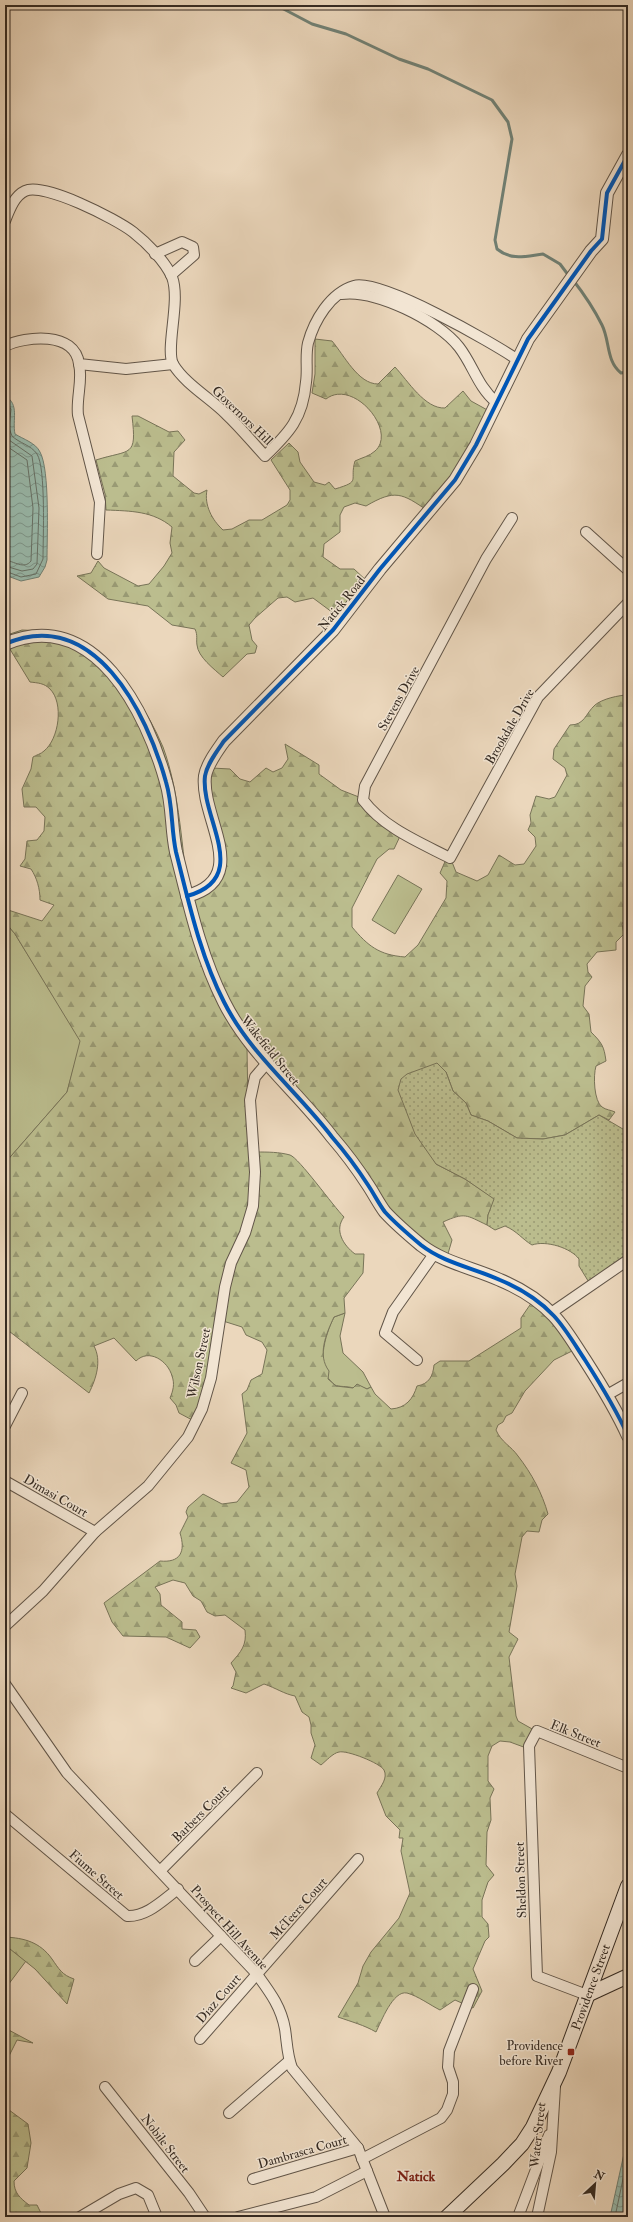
<svg xmlns="http://www.w3.org/2000/svg" width="633" height="2222" font-family="'IM FELL Double Pica',serif">
<style>
.grass{fill:#bbbd8e;stroke:#787458}
.forest{fill:url(#forest-firs);stroke:#787458}
.park{fill:url(#park-dots);stroke:#787458}
.water{fill:url(#water-waves);stroke:#718175}
.lines{fill:none;stroke-linecap:round;stroke-linejoin:round}
.shore{stroke:#677268;stroke-width:1}
.stream{stroke:#718175;stroke-width:3}
.minor-casing{stroke:#625649;stroke-width:12}
.tertiary-casing{stroke:#625649;stroke-width:14}
.secondary-casing{stroke:#352b23;stroke-width:16}
.minor{stroke:#f2e5d3;stroke-width:10}
.tertiary{stroke:#f2e5d3;stroke-width:12}
.secondary{stroke:#f2e5d3;stroke-width:14}
.cycleway-casing{stroke:#f2e5d3;stroke-width:6}
.cycleway{stroke:#0057b8;stroke-width:4}
.poi-dot{fill:#8f2418;stroke:#f2e5d3;stroke-width:1.5}
.labels{text-anchor:middle;stroke-width:3;stroke-linejoin:round;paint-order:stroke}
.street-label{font-size:13px;fill:#352b23;stroke:#f2e5d3}
.poi-label{font-size:13px;fill:#352b23;stroke:#f2e5d3;text-anchor:end}
.neighbourhood-label{font-size:14px;font-weight:bold;fill:#7a1f14;stroke:#f2e5d3}
</style>
<defs>
<pattern id="forest-firs" width="22" height="20" patternUnits="userSpaceOnUse"><rect width="22" height="20" fill="#bbbd8e"/><path d="M5 1l3.5 6h-7zM16 11l3.5 6h-7z" fill="#999a74"/></pattern>
<pattern id="park-dots" width="8" height="8" patternUnits="userSpaceOnUse"><rect width="8" height="8" fill="#bbbd8e"/><path d="M2 2h.1M6 6h.1" fill="none" stroke="#999a74" stroke-width="1.8" stroke-linecap="round"/></pattern>
<pattern id="water-waves" width="16" height="10" patternUnits="userSpaceOnUse"><rect width="16" height="10" fill="#99baac"/><path d="M0 5q4-4 8 0t8 0" fill="none" stroke="#7e978c"/></pattern>
</defs>
<rect width="100%" height="100%" fill="#ebd7bc"/>
<filter id="stains"><feTurbulence type="fractalNoise" baseFrequency=".005" numOctaves="4"/><feColorMatrix values="0 0 0 0 .2 0 0 0 0 .09 0 0 0 0 .02 0 0 0 .5 -.17"/></filter>
<radialGradient id="worn" r=".72"><stop offset=".6" stop-color="#630" stop-opacity="0"/><stop offset="1" stop-color="#630" stop-opacity=".3"/></radialGradient>
<g class="grass">
<path d="M398,875L422,889L395,934L372,920Z"/>
<path d="M5,922L15,934L81,1041L67,1092L5,1163Z"/>
<path d="M345,1313L340,1336L343,1353L363,1372L371,1387L367,1389L357,1385L353,1388C348,1386 338,1387 335,1385C314,1370 325,1335 334,1317Z"/>
<path d="M5,1944L26,1961L5,1989Z"/>
</g>
<g class="forest">
<path d="M315,339L332,341C344,355 358,384 378,384L395,367C408,381 425,409 445,408L463,391L471,401L491,412V416L428,511C402,493 395,489 366,506L355,503L344,507L340,515V532L324,544L323,557L340,569H354L369,583L340,618L313,598L295,602L287,597L278,598L255,618L249,625L252,640L257,646L255,653L247,654L223,677C214,669 198,657 197,645C196,639 198,636 195,629L172,625L148,606L108,599L77,576L91,573L98,561L104,568L138,586L149,584L164,566L172,553L170,543L172,527C153,511 131,511 106,510L105,494L96,460C131,449 137,458 132,416H138L169,432L178,431L185,440L174,452L173,476L194,493L199,494L207,490C204,505 212,520 223,530L232,529L249,520H262L287,505L290,500V490L271,460L289,443L298,452L300,462L314,482L325,485L329,482L335,489C362,481 349,481 355,461C361,458 370,456 375,451C398,431 353,378 326,399L312,393L315,374Z"/>
<path d="M22,630C76,631 105,650 134,694C145,711 155,728 163,747C180,793 182,851 189,899L222,868L208,798L212,768L230,769L240,779L250,782L266,768L273,772L282,768L288,759L285,744L319,765V774L341,790L364,799L402,832L394,849H389L377,859L352,908V927C368,946 379,955 405,957L418,945L446,898L447,881L440,873L447,857H450L456,872L477,881L488,875L499,855L515,865L524,864L536,846L535,837L528,830L531,823L530,815L536,796L549,799L555,797L567,775L565,768L553,759L554,749L570,725C585,725 585,714 595,705C602,699 619,695 628,695V914L622,924L624,934L616,942V950L597,952L587,964L588,972L592,977L585,986L583,1006L589,1014L591,1032C602,1043 604,1046 606,1061L596,1066C593,1076 594,1101 602,1107C606,1110 611,1110 615,1112L609,1120L599,1115L565,1135L543,1139L517,1138L488,1121L471,1115L466,1103L453,1091L446,1072L436,1164L465,1179L495,1199L488,1215L487,1225C466,1215 465,1212 443,1222L452,1240L447,1257L406,1231L359,1171L247,1047L248,1110L256,1152C268,1152 279,1152 290,1155C299,1158 333,1206 344,1217C334,1230 343,1245 355,1254H364L363,1273L344,1298L345,1313L334,1317C326,1334 317,1355 329,1371L328,1379L336,1386L353,1388L357,1384L367,1389L371,1387L375,1394L391,1409C406,1408 413,1399 417,1386C429,1384 433,1376 434,1365L440,1361H469L521,1328V1318L534,1299L576,1349L554,1360L525,1391L512,1413L506,1416L503,1422L498,1425L496,1430C501,1442 511,1446 518,1456C532,1474 542,1493 548,1514L542,1520L539,1532L527,1531L522,1537L515,1574L517,1586L509,1632L518,1639L509,1657L516,1716L518,1721L534,1730L529,1749L510,1742L500,1741L492,1746L488,1756V1781L494,1789L490,1798L491,1820L487,1832L486,1865L494,1875L488,1882L482,1900V1917L488,1924L489,1937L485,1941L473,1969L482,1991L473,2008L455,2000L440,2010C430,2005 418,1996 407,1993C393,1990 381,2022 376,2032C364,2025 352,2022 338,2017L358,1983L363,1966L371,1952L399,1918L410,1893L401,1851L403,1838H399L400,1830L386,1816L377,1793C381,1786 388,1778 384,1770C380,1763 347,1750 339,1752C333,1753 326,1761 321,1765L311,1758L315,1745L311,1733V1725L309,1717L302,1712L295,1696C284,1694 276,1688 264,1684L246,1693L231,1688L233,1686L236,1672L231,1663C241,1652 247,1645 245,1630L225,1615L215,1616L207,1612L201,1601L193,1596L185,1583L173,1580L155,1587L160,1594L161,1605L182,1622V1629L196,1630L200,1637L190,1648L166,1637L123,1636L112,1622L104,1603L160,1561C180,1563 186,1552 180,1533L188,1517L186,1512L188,1507L203,1494L222,1504L237,1502L249,1487L246,1470L231,1463L247,1433L242,1394L247,1390L251,1380L262,1374L267,1350L262,1342L246,1335L242,1327L223,1321L196,1422L179,1413L176,1405L170,1398C173,1391 175,1384 172,1376C168,1361 149,1348 136,1361L114,1338L94,1346C102,1361 96,1379 89,1393L5,1328V1163L67,1092L80,1041L15,934L5,922V909L42,921L54,905L40,900C40,889 37,878 31,869L20,866L25,859L27,841L37,840L44,831L45,817L36,807H24L22,789L31,769L33,757C36,755 41,754 44,751C59,739 64,703 50,689C44,683 38,683 30,682L5,641L7,635Z"/>
<path d="M5,1937C24,1938 40,1942 52,1959C59,1969 62,1975 74,1979L67,2004L35,1969L5,1945Z"/>
<path d="M5,2028L33,2043L17,2040L5,2064Z"/>
<path d="M5,2107L28,2124L31,2143L27,2168L14,2181C14,2193 20,2198 29,2205H37L43,2217H5Z"/>
</g>
<path class="park" d="M437,1063L446,1072L453,1091L466,1103L471,1115L488,1121L517,1138L543,1139L565,1135L599,1115L628,1132V1260L590,1284L579,1266V1259C571,1248 546,1240 532,1245C522,1239 517,1231 505,1226L495,1230L487,1225L488,1215L494,1199L465,1179L436,1164L415,1134L398,1090L401,1079L407,1074Z"/>
<g class="water">
<path d="M5,396C20,404 12,420 15,434C23,439 36,443 40,452C50,470 47,537 47,560L45,567L39,577L21,581L5,575Z"/>
<path d="M628,2137V2217H610L627,2140Z"/>
</g>
<g class="lines">
<g class="shore">
<path d="M5,401L11,409L9,428L12,436C19,443 31,445 37,454C46,468 43,539 43,559L36,574L21,577L5,571"/>
<path d="M5,431L9,440L32,456L39,508L37,564L33,569L22,571L5,566"/>
<path d="M5,445L27,460L33,508L31,561C24,570 14,561 5,560"/>
<path d="M615,2217L628,2155"/>
</g>
<g class="stream">
<path d="M276,5L312,24L346,34L399,59L428,69L492,100L508,122L512,139L495,240L497,249C512,261 526,256 543,254L560,264L569,276"/>
<path d="M573,280C584,294 594,309 602,325C610,341 606,361 621,373L628,372"/>
</g>
<g class="minor-casing">
<g id="minor">
<path d="M5,221C9,211 14,196 25,191C44,182 116,219 133,232C147,243 165,261 172,277C181,301 165,349 173,364C185,384 210,398 226,414C240,427 252,442 265,456C289,433 303,418 306,382C308,369 305,356 308,343C314,321 330,293 354,286C380,278 493,343 518,360"/>
<path d="M155,254L182,242L193,247L194,255L171,275"/>
<path d="M341,294C375,289 438,320 459,347C473,365 478,387 496,402"/>
<path d="M5,346C26,336 75,331 79,364L126,369L173,364"/>
<path d="M79,364C83,380 76,398 78,415L100,502L97,554"/>
<path d="M512,518L486,559L365,786L363,800C384,828 419,842 450,858L538,697L628,603"/>
<path d="M586,532L628,570"/>
<path d="M551,1313L628,1260"/>
<path d="M417,1360L385,1333L393,1312L434,1254"/>
<path d="M607,1395L628,1383"/>
<path d="M5,1426L22,1393"/>
<path d="M5,1481L95,1532"/>
<path d="M5,1626L43,1591L95,1532L148,1486L188,1437L202,1409L211,1378L225,1287L231,1263L245,1233L253,1206L255,1172L250,1100L255,1077L267,1063"/>
<path d="M5,1684L67,1773L256,1973C269,1991 281,2006 285,2029C287,2042 287,2055 292,2068L358,2148L385,2217"/>
<path d="M5,1814L127,1916C147,1917 163,1900 178,1889"/>
<path d="M161,1870L257,1773"/>
<path d="M195,1961L221,1936"/>
<path d="M587,1995L537,1976L529,1746L537,1731L628,1768"/>
<path d="M200,2039L358,1859"/>
<path d="M105,2087L189,2193L205,2217"/>
<path d="M229,2113L289,2061"/>
<path d="M362,2159L441,2118L447,2110L453,2094V2082L448,2067L449,2051L473,1989"/>
<path d="M253,2179L358,2148"/>
<path d="M80,2217L119,2194L136,2188L148,2195L157,2217"/>
<path d="M238,2217L316,2197L367,2171"/>
<path d="M518,2217L549,2135"/>
<path d="M537,2217L551,2152L555,2087"/>
</g>
</g>
<g class="tertiary-casing">
<g id="tertiary">
<path d="M5,644C94,605 147,713 166,782C173,805 171,829 176,852C189,903 200,955 224,1002C250,1054 297,1091 332,1137C345,1152 357,1168 368,1185C374,1194 379,1204 385,1212C396,1224 409,1235 421,1245C444,1263 474,1268 500,1280C519,1288 540,1301 554,1316C566,1329 575,1345 585,1360C601,1385 616,1409 628,1436"/>
<path d="M187,896C253,878 200,818 205,776C207,764 217,751 224,741L333,630L380,569L455,480L476,445L528,339L591,251L602,239L607,193L628,155"/>
</g>
</g>
<g class="secondary-casing">
<g id="secondary">
<path d="M587,1995L628,1976"/>
<path d="M447,2217L503,2164L522,2144L533,2127L559,2072L628,1886"/>
</g>
</g>
<use href="#minor" class="minor"/>
<use href="#tertiary" class="tertiary"/>
<use href="#secondary" class="secondary"/>
<g class="cycleway-casing">
<g id="cycleway">
<path d="M5,644C94,605 147,713 166,782C173,805 171,829 176,852C189,903 200,955 224,1002C250,1054 297,1091 332,1137C345,1152 357,1168 368,1185C374,1194 379,1204 385,1212C396,1224 409,1235 421,1245C444,1263 474,1268 500,1280C519,1288 540,1301 554,1316C566,1329 575,1345 585,1360C601,1385 616,1409 628,1436"/>
<path d="M187,896C253,878 200,818 205,776C207,764 217,751 224,741L333,630L380,569L455,480L476,445L528,339L591,251L602,239L607,193L628,155"/>
</g>
</g>
<use href="#cycleway" class="cycleway"/>
</g>
<rect class="poi-dot" x="567" y="2048" width="8" height="8" rx="2"/>
<g class="labels">
<g class="street-label">
<text transform="translate(243 415) rotate(44)" y="5">Governors Hill</text>
<text transform="translate(341 603) rotate(-51)" y="5">Natick Road</text>
<text transform="translate(398 698) rotate(-61)" y="5">Stevens Drive</text>
<text transform="translate(509 726) rotate(-60)" y="5">Brookdale Drive</text>
<text transform="translate(271 1050) rotate(51)" y="5">Wakefield Street</text>
<text transform="translate(198 1363) rotate(-78)" y="5">Wilson Street</text>
<text transform="translate(56 1495) rotate(30)" y="5">Dimasi Court</text>
<text transform="translate(576 1733) rotate(22)" y="5">Elk Street</text>
<text transform="translate(200 1813) rotate(-45)" y="5">Barbers Court</text>
<text transform="translate(97 1874) rotate(41)" y="5">Fiume Street</text>
<text transform="translate(520 1880) rotate(-92)" y="5">Sheldon Street</text>
<text transform="translate(298 1908) rotate(-48)" y="5">McTeers Court</text>
<text transform="translate(230 1927) rotate(48)" y="5">Prospect Hill Avenue</text>
<text transform="translate(590 1987) rotate(-70)" y="5">Providence Street</text>
<text transform="translate(218 1998) rotate(-49)" y="5">Diaz Court</text>
<text transform="translate(537 2135) rotate(-84)" y="5">Water Street</text>
<text transform="translate(166 2143) rotate(52)" y="5">Nobile Street</text>
<text transform="translate(302 2151) rotate(-16)" y="5">Dambrasca Court</text>
</g>
<g class="poi-label">
<text x="563" y="2050">Providence<tspan x="563" dy="15">before River</tspan></text>
</g>
<g class="neighbourhood-label">
<text x="416" y="2181">Natick</text>
</g>
</g>
<rect width="633" height="2222" fill="none" stroke="#ebd7bc" stroke-width="20"/>
<rect x="6" y="6" width="621" height="2210" fill="none" stroke="#352b23" stroke-width="2"/>
<rect x="10" y="10" width="613" height="2202" fill="none" stroke="#352b23"/>
<g transform="translate(595 2184) rotate(26)" stroke="#f2e5d3" stroke-width="3" paint-order="stroke">
<path d="M0-3L7 15L0 10L-7 15Z" fill="#352b23"/>
<text y="-6" font-size="11" font-weight="bold" text-anchor="middle" fill="#352b23">N</text>
</g>
<rect width="100%" height="100%" filter="url(#stains)"/>
<rect width="100%" height="100%" fill="url(#worn)"/>
</svg>
